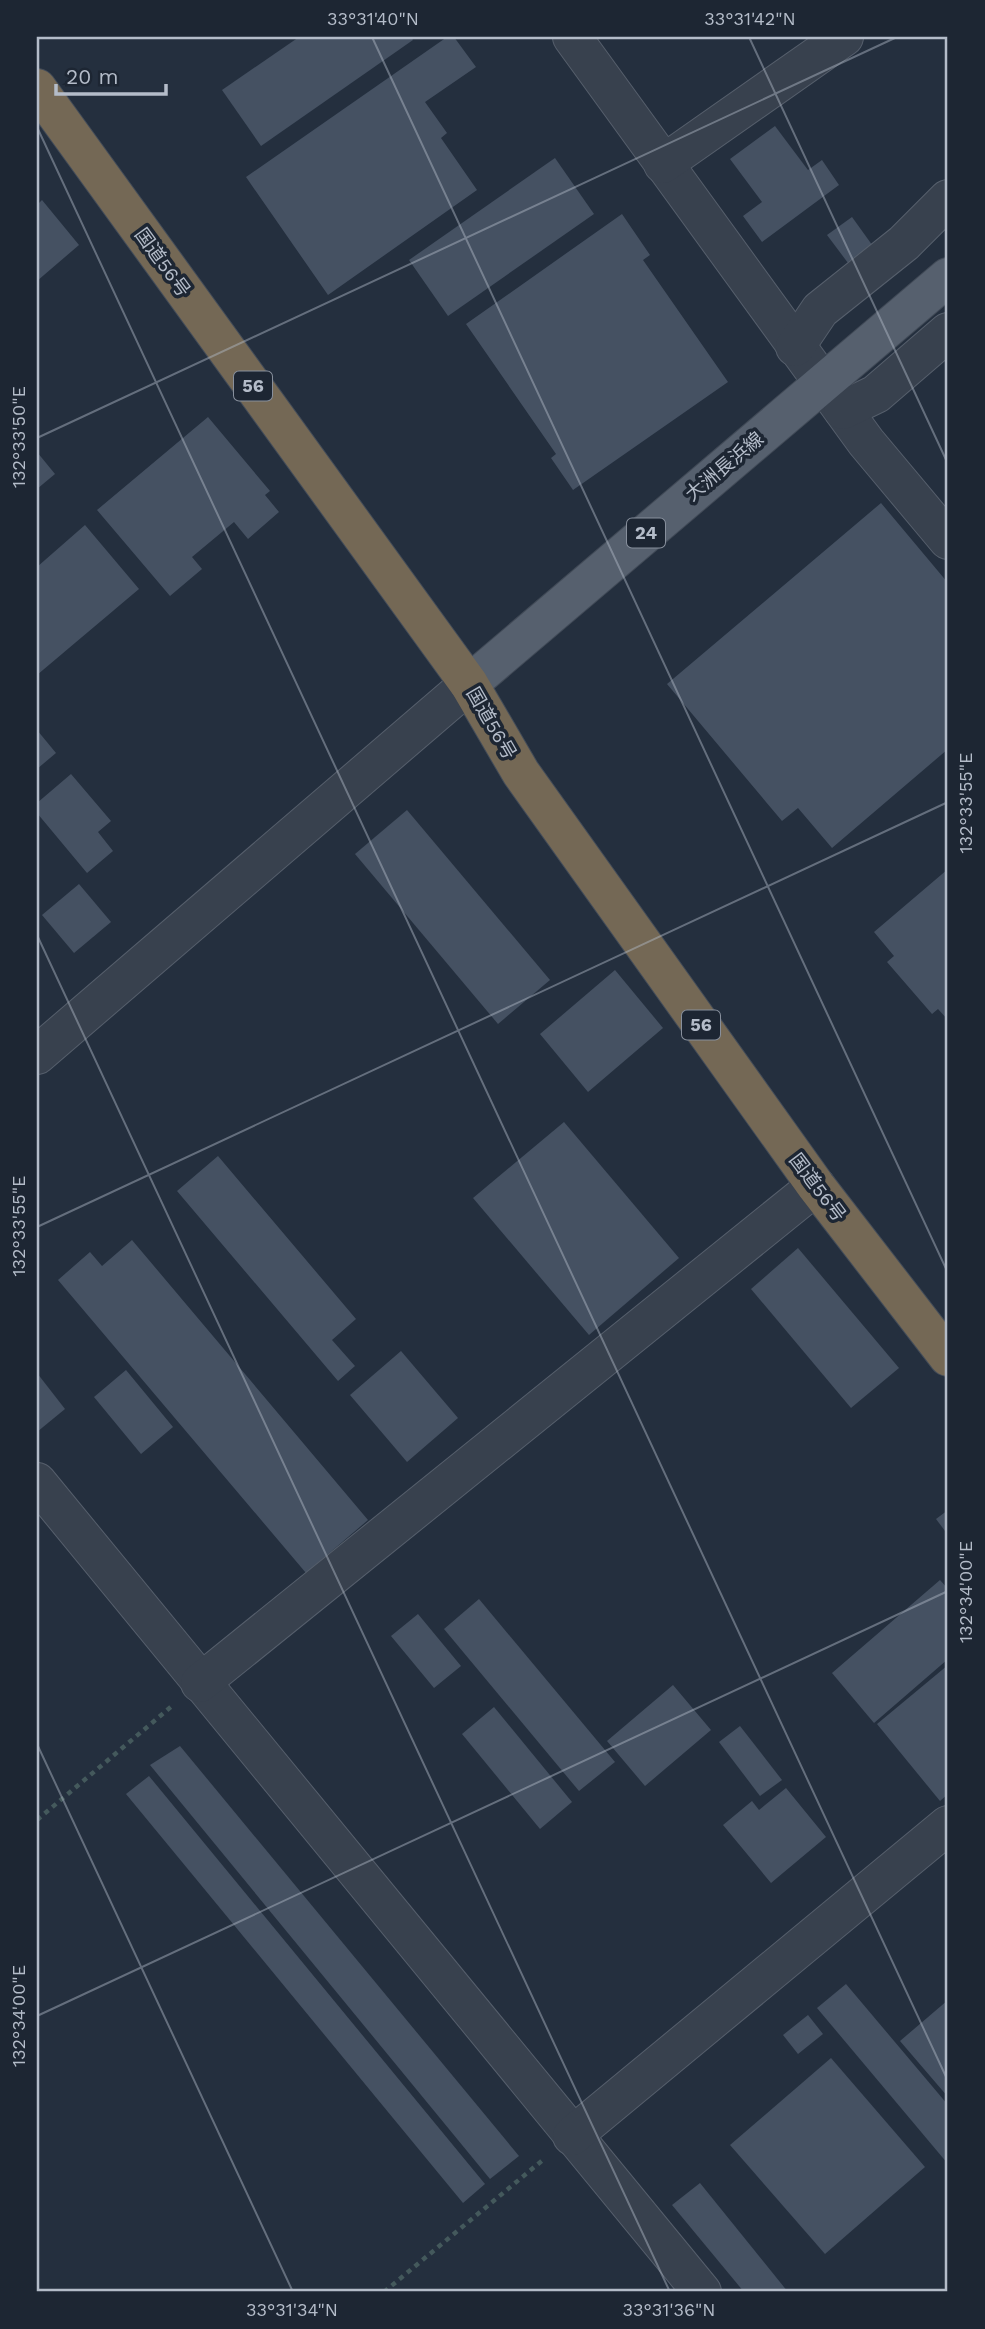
<svg xmlns="http://www.w3.org/2000/svg" width="985" height="2329" font-family="'Work Sans','Noto Sans JP',sans-serif">
<style>
.building{fill:#455162}
.lines{fill:none;stroke-linecap:round;stroke-linejoin:round}
.minor-casing{stroke:#565f6c;stroke-width:40}
.major-casing{stroke:#414a57;stroke-width:40}
.highway-casing{stroke:#434c59;stroke-width:40}
.path{stroke:#44595c;stroke-width:4.5;stroke-dasharray:5 5;stroke-linecap:butt}
.minor{stroke:#38414e;stroke-width:38}
.major{stroke:#56606e;stroke-width:38}
.highway{stroke:#746855;stroke-width:38}
.ticks{fill:none;stroke:#b4bcc9;stroke-width:2;stroke-opacity:0.45}
.labels{text-anchor:middle;stroke-width:7;stroke-linejoin:round;paint-order:stroke}
.shield{fill:#1d2633;stroke:#878f9c;stroke-width:2}
.shield-label{font-size:18px;font-weight:bold;fill:#b4bcc9}
.street-label{font-size:19px;fill:#b4bcc9;stroke:#1d2633}
.neatline{fill:none;stroke:#b4bcc9;stroke-width:2.5}
.ticks-label{font-size:18px;text-anchor:middle;fill:#b4bcc9}
</style>
<rect width="100%" height="100%" fill="#242f3e"/>
<g class="building">
<path d="M299,37H411L413,40L261,146L222,90Z"/>
<path d="M447,37H454L476,67L425,102L447,133L441,138L477,190L328,295L246,177Z"/>
<path d="M775,126L808,170L822,160L839,185L762,242L743,216L762,202L730,159Z"/>
<path d="M555,158L594,214L448,316L409,260Z"/>
<path d="M42,200L79,245L37,281V205Z"/>
<path d="M622,214L650,255L643,260L728,382L573,490L551,458L556,454L466,324Z"/>
<path d="M852,217L875,249L851,267L827,235Z"/>
<path d="M208,417L270,491L265,495L279,512L248,539L234,522L192,557L202,569L170,596L97,510Z"/>
<path d="M37,452L55,474L37,489Z"/>
<path d="M881,503L948,583V749L832,848L798,808L782,821L667,684Z"/>
<path d="M85,525L139,589L37,675V567Z"/>
<path d="M37,730L56,753L37,769Z"/>
<path d="M71,774L111,821L98,832L113,851L87,873L37,813V803Z"/>
<path d="M407,810L550,980L498,1024L355,854Z"/>
<path d="M948,869V1020L938,1009L932,1014L887,962L894,956L874,932Z"/>
<path d="M79,884L111,922L74,953L42,915Z"/>
<path d="M615,970L663,1028L588,1092L540,1034Z"/>
<path d="M564,1122L679,1258L589,1335L473,1198Z"/>
<path d="M218,1156L356,1319L332,1340L355,1366L338,1381L177,1191Z"/>
<path d="M132,1240L368,1520L306,1573L58,1280L90,1252L102,1266Z"/>
<path d="M798,1248L899,1368L851,1408L751,1289Z"/>
<path d="M401,1351L458,1418L407,1462L350,1395Z"/>
<path d="M126,1370L173,1427L141,1454L94,1397Z"/>
<path d="M37,1373L65,1409L37,1432Z"/>
<path d="M948,1510V1535L936,1519Z"/>
<path d="M940,1580L948,1589V1659L874,1723L832,1673Z"/>
<path d="M479,1599L615,1762L579,1791L444,1629Z"/>
<path d="M418,1614L461,1666L434,1688L391,1636Z"/>
<path d="M948,1665V1794L940,1801L877,1724Z"/>
<path d="M673,1685L711,1730L645,1786L607,1741Z"/>
<path d="M494,1707L572,1802L540,1829L462,1734Z"/>
<path d="M740,1726L782,1780L760,1796L719,1742Z"/>
<path d="M180,1746L519,2156L490,2179L150,1765Z"/>
<path d="M149,1776L485,2184L463,2203L126,1794Z"/>
<path d="M786,1788L826,1837L771,1883L723,1825L752,1801L759,1810Z"/>
<path d="M846,1984L948,2105V2164L817,2008Z"/>
<path d="M948,2000V2097L900,2041Z"/>
<path d="M808,2015L823,2034L798,2054L783,2035Z"/>
<path d="M831,2058L925,2167L825,2254L730,2145Z"/>
<path d="M700,2183L788,2292H744L672,2205Z"/>
</g>
<g class="lines">
<g class="minor-casing">
<g id="minor">
<path d="M572,37L866,442L948,540"/>
<path d="M663,164L844,37"/>
<path d="M795,347L820,310L904,243L948,199"/>
<path d="M843,410L876,394L948,332"/>
<path d="M37,1055L469,684"/>
<path d="M37,1482L702,2292"/>
<path d="M200,1683L816,1186"/>
<path d="M572,2136L948,1825"/>
</g>
</g>
<g class="major-casing">
<path id="major" d="M469,684L948,277"/>
</g>
<g class="highway-casing">
<path id="highway" d="M37,88L469,684L521,773L816,1186L948,1357"/>
</g>
<g class="path">
<path d="M37,1820L172,1706"/>
<path d="M384,2292L544,2159"/>
</g>
<use href="#minor" class="minor"/>
<use href="#major" class="major"/>
<use href="#highway" class="highway"/>
</g>
<path class="ticks" d="M372,37L948,1273M749,37L948,464M37,127L948,2081M37,438L897,37M37,935L670,2292M37,1227L948,802M37,1744L293,2292M37,2016L948,1591"/>
<g class="labels">
<g class="shield">
<rect x="234" y="371.5" width="38" height="29" rx="5"/>
<rect x="627" y="518.5" width="38" height="29" rx="5"/>
<rect x="682" y="1010.5" width="38" height="29" rx="5"/>
</g>
<g class="shield-label">
<text x="253" y="392">56</text>
<text x="646" y="539">24</text>
<text x="701" y="1031">56</text>
</g>
<g class="street-label">
<text transform="translate(163 262) rotate(54)" y="7">国道56号</text>
<text transform="translate(724 466) rotate(-40)" y="7">大洲長浜線</text>
<text transform="translate(492 723) rotate(60)" y="7">国道56号</text>
<text transform="translate(818 1187) rotate(53)" y="7">国道56号</text>
</g>
</g>
<rect width="985" height="2329" fill="none" stroke="#1d2633" stroke-width="77"/>
<path d="M56 84v10h110v-10" fill="none" stroke="#b4bcc9" stroke-width="3.5"/>
<text x="66" y="84" font-size="21" fill="#b4bcc9" stroke="#1d2633" stroke-width="5" paint-order="stroke">20 m</text>
<rect x="38" y="38" width="908" height="2252" class="neatline"/>
<g class="ticks-label">
<text x="373" y="25">33°31'40"N</text>
<text x="750" y="25">33°31'42"N</text>
<text transform="translate(19 437) rotate(-90)" y="6">132°33'50"E</text>
<text transform="translate(966 803) rotate(-90)" y="6">132°33'55"E</text>
<text transform="translate(19 1226) rotate(-90)" y="6">132°33'55"E</text>
<text transform="translate(966 1592) rotate(-90)" y="6">132°34'00"E</text>
<text transform="translate(19 2016) rotate(-90)" y="6">132°34'00"E</text>
<text x="292" y="2316">33°31'34"N</text>
<text x="669" y="2316">33°31'36"N</text>
</g>
</svg>
